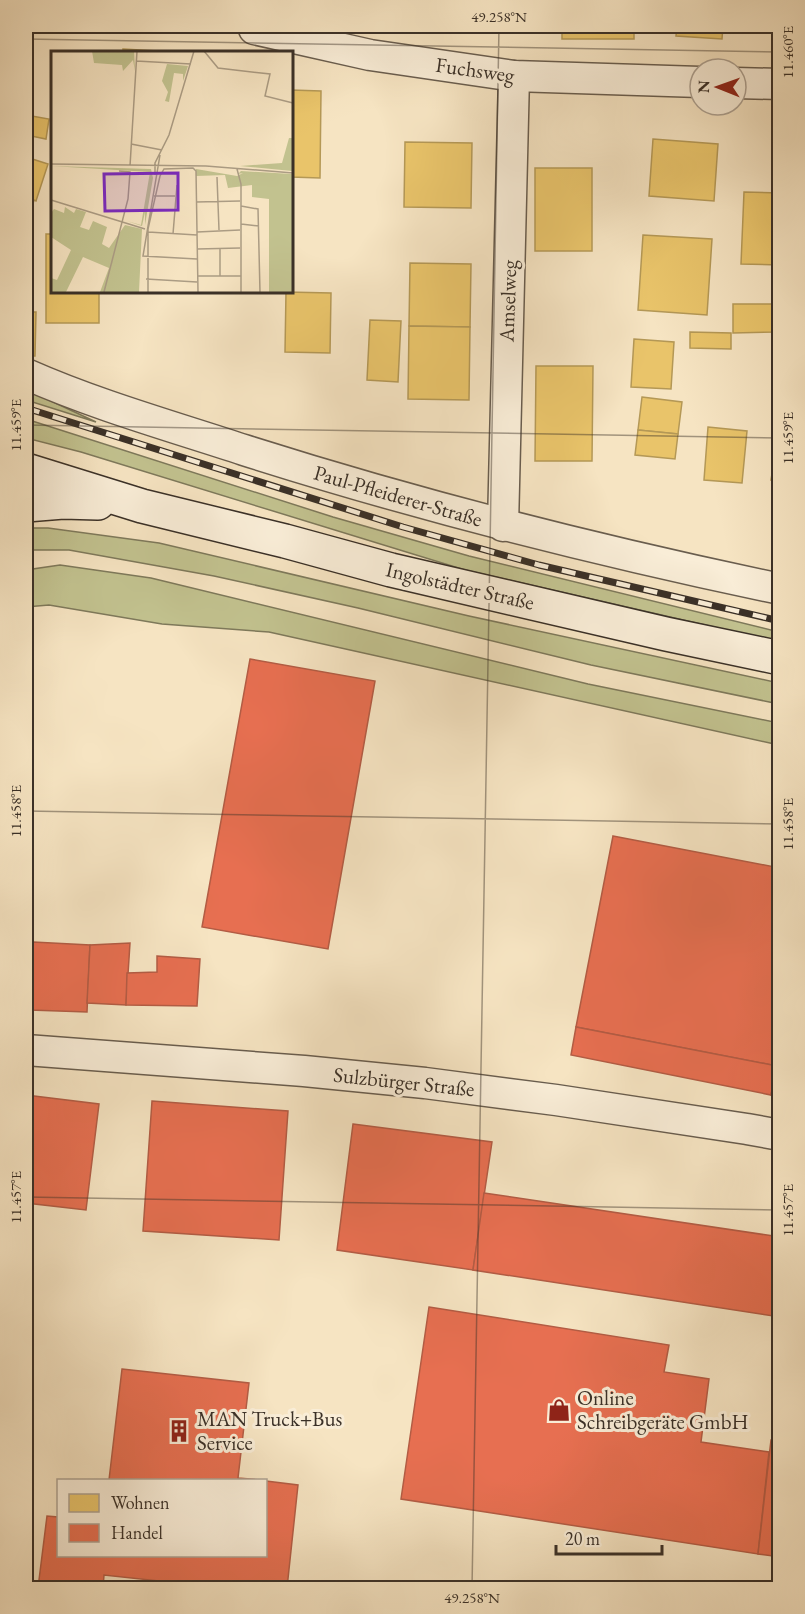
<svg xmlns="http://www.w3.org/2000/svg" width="805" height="1614" font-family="'EB Garamond',serif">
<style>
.green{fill:#c2c28f;stroke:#7e795b;stroke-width:1.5}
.homes{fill:#e9c46a;stroke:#b49856;stroke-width:1.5}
.shops{fill:#e76f51;stroke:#b35c44;stroke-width:1.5}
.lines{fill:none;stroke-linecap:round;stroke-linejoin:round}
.street-casing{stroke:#695d4e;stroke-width:33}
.secondary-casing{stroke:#3a3027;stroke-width:36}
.street{stroke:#f9edd7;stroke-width:30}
.secondary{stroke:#f9edd7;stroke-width:33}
.rail-casing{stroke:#3a3027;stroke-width:7}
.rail{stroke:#f9edd7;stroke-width:4.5;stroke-dasharray:14;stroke-linecap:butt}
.ticks{fill:none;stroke:#3a3027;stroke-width:1.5;stroke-opacity:0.45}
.labels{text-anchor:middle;stroke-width:6;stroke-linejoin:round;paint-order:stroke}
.street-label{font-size:21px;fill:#3a3027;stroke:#f9edd7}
.poi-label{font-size:21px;fill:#3a3027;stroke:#f9edd7;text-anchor:start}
.inset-road{fill:none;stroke:#ab9c84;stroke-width:1.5}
.view{fill:#7b2cbf;fill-opacity:0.15;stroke:#7b2cbf;stroke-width:3}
.inset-edge{fill:none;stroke:#3a3027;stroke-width:3}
.neatline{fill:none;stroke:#3a3027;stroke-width:2}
.ticks-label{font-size:15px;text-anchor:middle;fill:#3a3027}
</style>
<rect width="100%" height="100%" fill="#f6e4c2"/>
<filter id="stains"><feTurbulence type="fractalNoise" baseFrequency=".00333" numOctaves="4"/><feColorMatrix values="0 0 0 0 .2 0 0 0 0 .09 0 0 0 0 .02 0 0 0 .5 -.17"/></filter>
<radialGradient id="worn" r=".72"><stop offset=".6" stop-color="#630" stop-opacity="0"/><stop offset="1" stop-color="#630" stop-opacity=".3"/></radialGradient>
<g class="green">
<path d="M26,389L34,393L96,422L26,400Z"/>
<path d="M26,419L333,517L469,556L779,632V642L465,570L81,452L26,438Z"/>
<path d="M26,528H48L159,543L469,616L779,683V704L591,665L358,608L214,576L69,550H26Z"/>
<path d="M60,565L151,578L588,684L779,723V745L269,632L162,624L49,605L26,607V570Z"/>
</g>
<g class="homes">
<path d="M482,26H539V31L482,29Z"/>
<rect x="562" y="26" width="72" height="13"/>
<path d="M677,26H723L722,39L676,36Z"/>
<path d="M123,49L175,52H123Z"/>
<path d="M291,90L321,91L320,178L291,177Z"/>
<path d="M26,115L49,119L46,139L26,135Z"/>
<path d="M653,139L718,144L714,201L649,196Z"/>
<path d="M405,142L472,143L471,208L404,207Z"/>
<path d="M26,157L48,164L36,201L34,200L30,214L26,213Z"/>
<rect x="535" y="168" width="57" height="83"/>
<path d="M744,192L780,193V265L741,264Z"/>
<path d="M46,234H52V291H99V323H46Z"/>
<path d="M643,235L712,239L707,315L638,310Z"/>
<path d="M410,263L471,264L470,327L409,326Z"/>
<path d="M286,292L331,293L330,353L285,352Z"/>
<path d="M733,304H774V332L733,333Z"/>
<path d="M26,312H36L35,356H26Z"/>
<path d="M370,320L401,321L398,382L367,380Z"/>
<path d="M409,326L470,327L469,400L408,399Z"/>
<path d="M690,332L731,333V349L690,348Z"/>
<path d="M634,339L674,342L671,389L631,387Z"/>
<path d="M536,366H593L592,461H535Z"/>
<path d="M642,397L682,402L678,434L638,430Z"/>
<path d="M780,422V481L771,480Z"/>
<path d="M708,427L747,431L742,483L704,480Z"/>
<path d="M638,430L678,434L675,459L635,455Z"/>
</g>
<g class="shops">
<path d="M250,659L375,681L328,949L202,927Z"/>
<path d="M613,836L780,868V1052L777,1066L576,1027Z"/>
<path d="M33,942L90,945L87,1012L30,1010Z"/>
<path d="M130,943L126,1005L87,1003L90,945Z"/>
<path d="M157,956L200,959L197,1006L126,1005L127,973L157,972Z"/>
<path d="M576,1027L777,1066L771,1095L571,1055Z"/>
<path d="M777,1066L780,1067V1097L771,1095Z"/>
<path d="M26,1095L99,1104L86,1210L26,1203Z"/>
<path d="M152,1101L288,1111L279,1240L143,1231Z"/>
<path d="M353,1124L492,1142L473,1270L337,1250Z"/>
<path d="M484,1193L780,1237V1317L473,1270Z"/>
<path d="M429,1307L669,1345L664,1372L709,1379L701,1442L769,1452L758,1554L401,1499Z"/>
<path d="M122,1369L249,1383L238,1478L261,1480H109Z"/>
<path d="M771,1440L780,1441V1557L758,1554Z"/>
<path d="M266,1481L298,1485L287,1588H224L104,1575L103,1588H38L47,1516L58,1517V1556H266Z"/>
</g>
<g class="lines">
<g class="street-casing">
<g id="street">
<path d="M254,29L370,55L514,76L700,82"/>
<path d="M736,83L780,84"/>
<path d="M26,374C96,405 171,426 244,450C420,506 599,551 780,589"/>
<path d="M503,526L514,76"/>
<path d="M26,1050L304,1071L425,1083L556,1100L747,1129L780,1135"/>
</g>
</g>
<g class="secondary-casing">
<g id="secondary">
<path d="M26,470L142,506L285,541L391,570L666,634L780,658"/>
<path d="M26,505L63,502L98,503"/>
</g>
</g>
<use href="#street" class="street"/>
<use href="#secondary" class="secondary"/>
<g class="rail-casing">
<path id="rail" d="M26,408L403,527L539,565L780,621"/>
</g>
<use href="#rail" class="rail"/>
</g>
<path class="ticks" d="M26,39L780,52M26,425L780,438M26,811L780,824M26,1197L780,1210M26,1583L364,1588M472,1588L499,26"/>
<defs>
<g id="shop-bare" transform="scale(1.8)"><path d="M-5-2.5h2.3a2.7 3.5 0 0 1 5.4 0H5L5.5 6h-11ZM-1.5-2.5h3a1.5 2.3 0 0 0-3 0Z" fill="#8f2418" stroke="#f9edd7" stroke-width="2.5" paint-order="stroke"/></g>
<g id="building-bare" transform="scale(1.8)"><path d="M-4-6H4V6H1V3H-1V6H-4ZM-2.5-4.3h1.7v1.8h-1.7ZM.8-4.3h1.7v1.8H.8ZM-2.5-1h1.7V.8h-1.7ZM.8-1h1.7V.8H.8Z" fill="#8f2418" stroke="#f9edd7" stroke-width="2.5" paint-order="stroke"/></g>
</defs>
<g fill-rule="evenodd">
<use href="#shop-bare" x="559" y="1410"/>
<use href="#building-bare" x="179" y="1431"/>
</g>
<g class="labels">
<g class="street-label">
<text transform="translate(475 70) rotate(8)" y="7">Fuchsweg</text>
<text transform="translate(508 301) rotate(-88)" y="7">Amselweg</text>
<text transform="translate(398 496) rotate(16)" y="7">Paul-Pfleiderer-Straße</text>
<text transform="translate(460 586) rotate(13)" y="7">Ingolstädter Straße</text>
<text transform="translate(404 1082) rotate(6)" y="7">Sulzbürger Straße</text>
</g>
<g class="poi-label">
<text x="577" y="1405">Online<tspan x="577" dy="24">Schreibgeräte GmbH</tspan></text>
<text x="197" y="1426">MAN Truck+Bus<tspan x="197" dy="24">Service</tspan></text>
</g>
</g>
<g transform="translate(51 51)">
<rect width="242" height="242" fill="#f6e4c2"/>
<path d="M41,0H83L84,20L82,9L72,20L71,14L43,12ZM116,13L137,15L132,30V23L123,22L118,51L114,50L117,41L111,30ZM238,87H241V120L189,115L231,112ZM0,115L100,118L102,127L94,174V161L91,175L76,170L90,174L99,121ZM145,118L186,125L192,122L187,123L190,120L241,123V241H218V148L201,146V134L177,137L174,124L145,125ZM14,156L23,162L25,158L35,161L29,176L38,179L42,170L56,176L51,193L58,197L74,174L91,178L88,241H49L58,217L32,206L15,241H0V227L6,229L20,199L0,186V162L3,158L13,162Z" fill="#c2c28f"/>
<path class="inset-road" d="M153,0L167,17L219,23L214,45L242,52M85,10L140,13M80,93L111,99M109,104L92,205L146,208M0,113L155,115L242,122M79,115L86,0M186,118L190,133V241M104,124V112L118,84L143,0M166,126L168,179M103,145H124M0,149L94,178M145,151L189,150M190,155L207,158L209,241M190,173L208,175M97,181L146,184M146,181L189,179M122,183L126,134M169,197V225M146,198L189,197M147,225H190M95,228L146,231M53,241L77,148L79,121L68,120M97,241V178L109,125L113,118L142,117L145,120L147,241"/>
<path class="view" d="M127,122V159L54,160L53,123Z"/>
<rect width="242" height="242" class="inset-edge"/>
</g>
<rect width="805" height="1614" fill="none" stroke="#f6e4c2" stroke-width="66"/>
<rect x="57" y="1479" width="210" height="78" fill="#f9edd7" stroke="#ada191" stroke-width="1.5"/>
<rect x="69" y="1494" width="30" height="18" fill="#e9c46a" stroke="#ada191" stroke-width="1.5"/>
<text x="111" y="1509" font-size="18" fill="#3a3027">Wohnen</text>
<rect x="69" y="1524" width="30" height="18" fill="#e76f51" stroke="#ada191" stroke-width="1.5"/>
<text x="111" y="1539" font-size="18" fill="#3a3027">Handel</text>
<g transform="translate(718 87) rotate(271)"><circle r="28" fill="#f9edd7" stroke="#ada191" stroke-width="1.5"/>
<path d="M0-4.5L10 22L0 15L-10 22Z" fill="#8f2418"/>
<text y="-9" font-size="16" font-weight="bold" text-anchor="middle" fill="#3a3027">N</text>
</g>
<path d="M556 1545v9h106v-9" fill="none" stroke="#3a3027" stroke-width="3"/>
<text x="565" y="1545" font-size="18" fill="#3a3027" stroke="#f9edd7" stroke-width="4.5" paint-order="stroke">20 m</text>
<rect x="33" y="33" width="739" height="1548" class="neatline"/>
<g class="ticks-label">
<text x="499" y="22">49.258°N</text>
<text transform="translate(788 52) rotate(-90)" y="5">11.460°E</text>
<text transform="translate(16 425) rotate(-90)" y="5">11.459°E</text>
<text transform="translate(788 438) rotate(-90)" y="5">11.459°E</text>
<text transform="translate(16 811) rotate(-90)" y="5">11.458°E</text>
<text transform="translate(788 824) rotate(-90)" y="5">11.458°E</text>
<text transform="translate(16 1197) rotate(-90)" y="5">11.457°E</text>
<text transform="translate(788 1210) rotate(-90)" y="5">11.457°E</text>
<text x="472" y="1603">49.258°N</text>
</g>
<rect width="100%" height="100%" filter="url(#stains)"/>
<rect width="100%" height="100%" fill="url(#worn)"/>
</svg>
